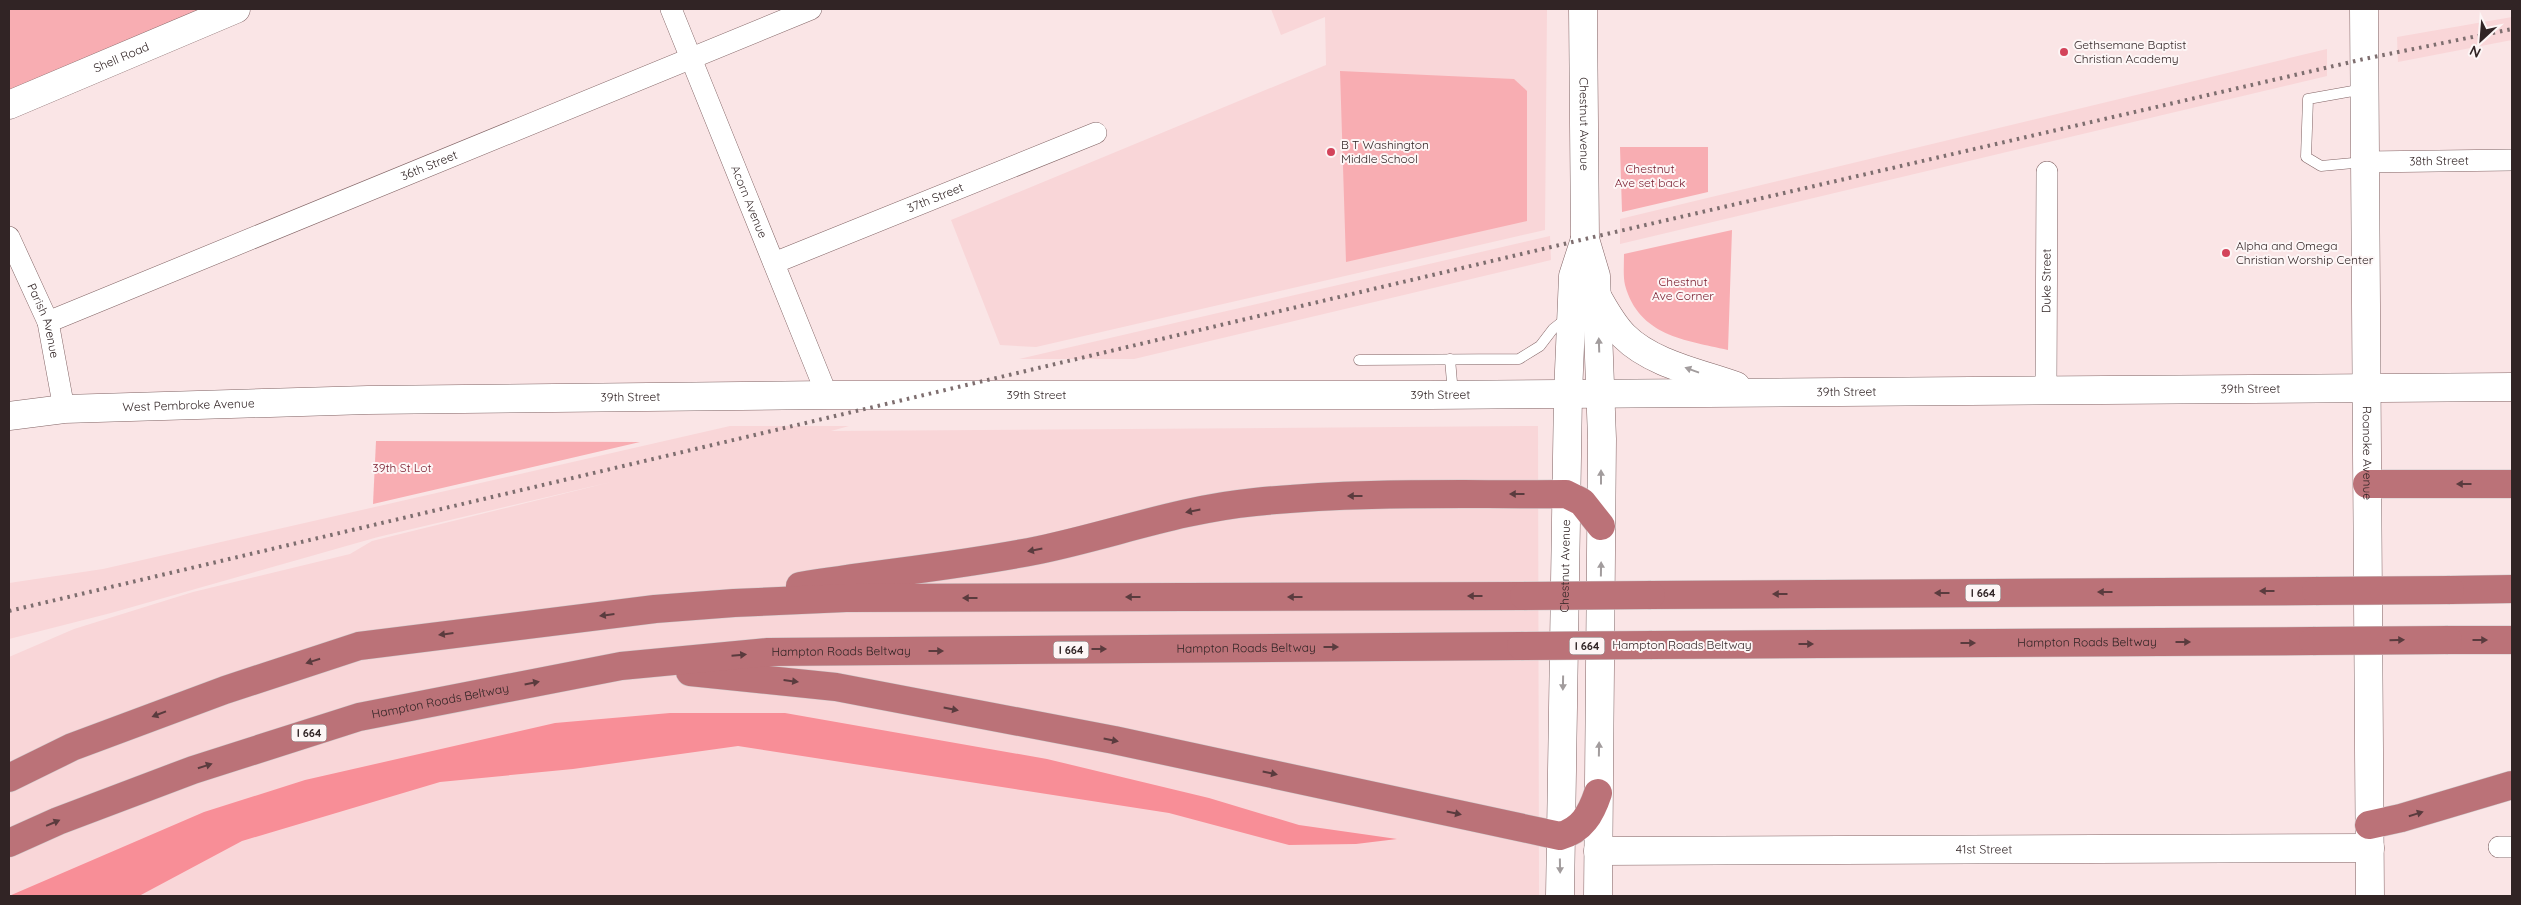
<svg xmlns="http://www.w3.org/2000/svg" width="2521" height="905" font-family="Quicksand,sans-serif">
<style>
.built{fill:#f9d6d8}
.green{fill:#f8adb2}
.forest{fill:#f88e97}
.lines{fill:none;stroke-linecap:round;stroke-linejoin:round}
.lane-casing{stroke:#816364;stroke-width:11}
.street-casing{stroke:#816364;stroke-width:22}
.secondary-casing{stroke:#816364;stroke-width:29}
.highway-casing{stroke:#cecacb;stroke-width:29}
.lane{stroke:#fff;stroke-width:10}
.street{stroke:#fff;stroke-width:21}
.secondary{stroke:#fff;stroke-width:28}
.highway{stroke:#bb7278;stroke-width:28}
.rail{stroke:#7e6e6f;stroke-width:4;stroke-dasharray:2.5 5;stroke-linecap:butt}
.highway-bridge-casing{stroke:#cecacb;stroke-width:29;stroke-linecap:butt}
.highway-bridge{stroke:#bb7278;stroke-width:28}
.oneway{fill:#a29c9d}
.oneway2{fill:#5a3b3e}
.poi-dot{fill:#d3435a;stroke:#fdf6f6;stroke-width:2}
.labels{text-anchor:middle;stroke-width:4;stroke-linejoin:round;paint-order:stroke}
.shield{fill:#fdf6f6;stroke:#6e6364;stroke-width:1}
.shield-label{font-size:11px;font-weight:bold;fill:#312425}
.poi-label{font-size:12px;fill:#312425;stroke:#fdf6f6;text-anchor:start}
.street-label{font-size:12px;fill:#312425;stroke:#fdf6f6}
.park-label{font-size:12px;fill:#76192b;stroke:#fdf6f6}
</style>
<rect width="100%" height="100%" fill="#fae5e6"/>
<g class="built">
<path d="M1271,9H1547L1545,230L1036,347L1000,345L951,220L1326,65L1325,17L1281,35Z"/>
<path d="M2512,17V40L2398,62L2397,37Z"/>
<path d="M2327,49V76L1620,244V219Z"/>
<path d="M1550,236L1551,260L1134,359H1019Z"/>
<path d="M730,426H849L831,431L1538,426L1539,896H9V657L74,629L193,592L350,554L372,541L611,482L378,537L111,613L9,639V583L103,569Z"/>
</g>
<g class="green">
<path d="M9,9H205L9,91Z"/>
<path d="M1340,71L1514,79L1527,91V221L1346,262Z"/>
<path d="M1620,147H1708V192L1622,212Z"/>
<path d="M1732,230L1728,350C1685,340 1639,336 1625,285C1623,276 1624,264 1624,254Z"/>
<path d="M376,441L640,442L373,504Z"/>
</g>
<path class="forest" d="M670,713H785L1047,759L1209,798L1299,825L1397,839L1356,844L1289,845L1169,813L738,746L573,769L440,782L242,841L139,896H9L204,812L305,780L555,723Z"/>
<g class="lines">
<g class="lane-casing">
<g id="lane">
<path d="M2364,89L2308,99L2306,157L2321,166L2364,162"/>
<path d="M1450,359L1453,394"/>
<path d="M1359,360L1519,359L1540,346L1553,329L1567,318"/>
</g>
</g>
<g class="street-casing">
<g id="street">
<path id="s1" d="M671,9L827,395"/>
<path id="s2" d="M2365,162L2512,160"/>
<path id="s3" d="M9,237L48,322L64,409"/>
<path id="s4" d="M774,263L1096,133"/>
<path id="s5" d="M48,322L811,9"/>
<path id="s6" d="M2046,390L2047,172"/>
<path d="M2499,847H2512"/>
</g>
</g>
<g class="secondary-casing">
<g id="secondary">
<path id="s7" d="M1583,9L1585,239L1596,276L1602,439L1598,896"/>
<path id="s8" d="M2364,9L2370,896"/>
<path id="s9" d="M9,105L236,9"/>
<path d="M1598,298C1606,312 1613,325 1624,336C1652,364 1700,373 1736,386"/>
<path id="s10" d="M9,416L64,409L368,400L827,395H1430L2512,387"/>
<path id="s11" d="M1598,851L2370,848"/>
<path id="s12" d="M1560,896L1568,394L1573,276L1585,239"/>
</g>
</g>
<g class="highway-casing">
<g id="highway">
<path d="M2367,484H2512"/>
<path d="M800,586C880,573 960,566 1039,550C1111,535 1181,509 1255,502C1358,491 1462,495 1566,494L1582,502L1601,526"/>
<path d="M2450,590L2512,589"/>
<path d="M1651,595L2316,591"/>
<path d="M2448,640H2512"/>
<path id="s13" d="M1652,645L2313,641"/>
<path d="M690,672L836,687L1114,740L1560,836C1582,830 1591,814 1598,793"/>
<path d="M9,778L72,747L225,690L359,646L655,609L734,603L846,598L1524,596"/>
<path d="M2369,825L2401,818L2512,785"/>
<path id="s14" d="M9,843L58,821L193,770L359,717L621,666L768,652L1521,646"/>
</g>
</g>
<use href="#lane" class="lane"/>
<use href="#street" class="street"/>
<use href="#secondary" class="secondary"/>
<use href="#highway" class="highway"/>
<path class="rail" d="M9,611L1585,239L2364,59L2512,29"/>
<g class="highway-bridge-casing">
<g id="highway-bridge">
<path d="M2316,591L2450,590"/>
<path d="M1524,596L1651,595"/>
<path d="M2313,641L2448,640"/>
<path d="M1521,646L1652,645"/>
</g>
</g>
<use href="#highway-bridge" class="highway-bridge"/>
</g>
<defs><path id="oneway-solid" d="M-6-.8H1V-3.2L6.5 0L1 3.2V.8H-6Z" transform="scale(1.25)"/></defs>
<g class="oneway">
<use href="#oneway-solid" transform="translate(1599 345) rotate(-92)"/>
<use href="#oneway-solid" transform="translate(1692 370) rotate(-160)"/>
<use href="#oneway-solid" transform="translate(1601 477) rotate(-90)"/>
<use href="#oneway-solid" transform="translate(1601 569) rotate(-89)"/>
<use href="#oneway-solid" transform="translate(1563 683) rotate(91)"/>
<use href="#oneway-solid" transform="translate(1599 749) rotate(-89)"/>
<use href="#oneway-solid" transform="translate(1560 866) rotate(89)"/>
</g>
<g class="oneway2">
<use href="#oneway-solid" transform="translate(2464 484) rotate(-180)"/>
<use href="#oneway-solid" transform="translate(1517 494) rotate(180)"/>
<use href="#oneway-solid" transform="translate(1355 496) rotate(180)"/>
<use href="#oneway-solid" transform="translate(1193 511) rotate(169)"/>
<use href="#oneway-solid" transform="translate(1035 550) rotate(169)"/>
<use href="#oneway-solid" transform="translate(2267 591) rotate(180)"/>
<use href="#oneway-solid" transform="translate(2105 592) rotate(180)"/>
<use href="#oneway-solid" transform="translate(1942 593) rotate(180)"/>
<use href="#oneway-solid" transform="translate(1780 594) rotate(180)"/>
<use href="#oneway-solid" transform="translate(1475 596) rotate(180)"/>
<use href="#oneway-solid" transform="translate(1133 597) rotate(180)"/>
<use href="#oneway-solid" transform="translate(1295 597) rotate(180)"/>
<use href="#oneway-solid" transform="translate(970 598) rotate(180)"/>
<use href="#oneway-solid" transform="translate(607 615) rotate(173)"/>
<use href="#oneway-solid" transform="translate(446 634) rotate(173)"/>
<use href="#oneway-solid" transform="translate(2397 640) rotate(-1)"/>
<use href="#oneway-solid" transform="translate(2480 640)"/>
<use href="#oneway-solid" transform="translate(2183 642)"/>
<use href="#oneway-solid" transform="translate(1968 643)"/>
<use href="#oneway-solid" transform="translate(1806 644)"/>
<use href="#oneway-solid" transform="translate(1331 647)"/>
<use href="#oneway-solid" transform="translate(1099 649)"/>
<use href="#oneway-solid" transform="translate(936 651)"/>
<use href="#oneway-solid" transform="translate(739 655) rotate(-5)"/>
<use href="#oneway-solid" transform="translate(313 661) rotate(162)"/>
<use href="#oneway-solid" transform="translate(791 681) rotate(7)"/>
<use href="#oneway-solid" transform="translate(532 683) rotate(-11)"/>
<use href="#oneway-solid" transform="translate(951 709) rotate(11)"/>
<use href="#oneway-solid" transform="translate(159 714) rotate(159)"/>
<use href="#oneway-solid" transform="translate(1111 740) rotate(11)"/>
<use href="#oneway-solid" transform="translate(205 766) rotate(-18)"/>
<use href="#oneway-solid" transform="translate(1270 773) rotate(12)"/>
<use href="#oneway-solid" transform="translate(1454 813) rotate(12)"/>
<use href="#oneway-solid" transform="translate(2416 814) rotate(-17)"/>
<use href="#oneway-solid" transform="translate(53 823) rotate(-23)"/>
</g>
<g class="poi-dot">
<circle cx="2064" cy="52" r="5"/>
<circle cx="1331" cy="152" r="5"/>
<circle cx="2226" cy="253" r="5"/>
</g>
<g class="labels">
<g class="shield">
<rect x="1965.5" y="584.5" width="35" height="17" rx="4"/>
<rect x="1569.5" y="637.5" width="35" height="17" rx="4"/>
<rect x="1053.5" y="641.5" width="35" height="17" rx="4"/>
<rect x="291.5" y="724.5" width="35" height="17" rx="4"/>
</g>
<g class="shield-label">
<text x="1983" y="597">I 664</text>
<text x="1587" y="650">I 664</text>
<text x="1071" y="654">I 664</text>
<text x="309" y="737">I 664</text>
</g>
<g class="poi-label">
<text x="2074" y="49">Gethsemane Baptist<tspan x="2074" dy="14">Christian Academy</tspan></text>
<text x="1341" y="149">B T Washington<tspan x="1341" dy="14">Middle School</tspan></text>
<text x="2236" y="250">Alpha and Omega<tspan x="2236" dy="14">Christian Worship Center</tspan></text>
</g>
<g class="street-label">
<text dy="4" stroke="none"><textPath href="#s9" startOffset="122">Shell Road</textPath></text>
<text dy="4" stroke="none"><textPath href="#s7" startOffset="115">Chestnut Avenue</textPath></text>
<text dy="4" stroke="none"><textPath href="#s2" startOffset="74">38th Street</textPath></text>
<text dy="4" stroke="none"><textPath href="#s5" startOffset="412">36th Street</textPath></text>
<text dy="4" stroke="none"><textPath href="#s4" startOffset="174">37th Street</textPath></text>
<text dy="4" stroke="none"><textPath href="#s1" startOffset="208">Acorn Avenue</textPath></text>
<text dy="4" stroke="none"><textPath href="#s6" startOffset="109">Duke Street</textPath></text>
<text dy="4" stroke="none"><textPath href="#s3" startOffset="91">Parish Avenue</textPath></text>
<text dy="4" stroke="none"><textPath href="#s10" startOffset="2242">39th Street</textPath></text>
<text dy="4" stroke="none"><textPath href="#s10" startOffset="1838">39th Street</textPath></text>
<text dy="4" stroke="none"><textPath href="#s10" startOffset="1028">39th Street</textPath></text>
<text dy="4" stroke="none"><textPath href="#s10" startOffset="1432">39th Street</textPath></text>
<text dy="4" stroke="none"><textPath href="#s10" startOffset="622">39th Street</textPath></text>
<text dy="4" stroke="none"><textPath href="#s10" startOffset="180">West Pembroke Avenue</textPath></text>
<text dy="4" stroke="none"><textPath href="#s8" startOffset="444">Roanoke Avenue</textPath></text>
<text dy="4" stroke="none"><textPath href="#s12" startOffset="330">Chestnut Avenue</textPath></text>
<text dy="4" stroke="none"><textPath href="#s13" startOffset="435">Hampton Roads Beltway</textPath></text>
<text x="1682" y="649">Hampton Roads Beltway</text>
<text dy="4" stroke="none"><textPath href="#s14" startOffset="1265">Hampton Roads Beltway</textPath></text>
<text dy="4" stroke="none"><textPath href="#s14" startOffset="860">Hampton Roads Beltway</textPath></text>
<text dy="4" stroke="none"><textPath href="#s14" startOffset="455">Hampton Roads Beltway</textPath></text>
<text dy="4" stroke="none"><textPath href="#s11" startOffset="386">41st Street</textPath></text>
</g>
<g class="park-label">
<text x="1650" y="173">Chestnut<tspan x="1650" dy="14">Ave set back</tspan></text>
<text x="1683" y="286">Chestnut<tspan x="1683" dy="14">Ave Corner</tspan></text>
<text x="402" y="472">39th St Lot</text>
</g>
</g>
<rect width="2521" height="905" fill="none" stroke="#312425" stroke-width="20"/>
<g transform="translate(2481 40) rotate(206)" stroke="#fdf6f6" stroke-width="4" paint-order="stroke">
<path d="M0-4L9 19L0 12L-9 19Z" fill="#312425"/>
<text y="-8" font-size="14" font-weight="bold" text-anchor="middle" fill="#312425">N</text>
</g>
</svg>
